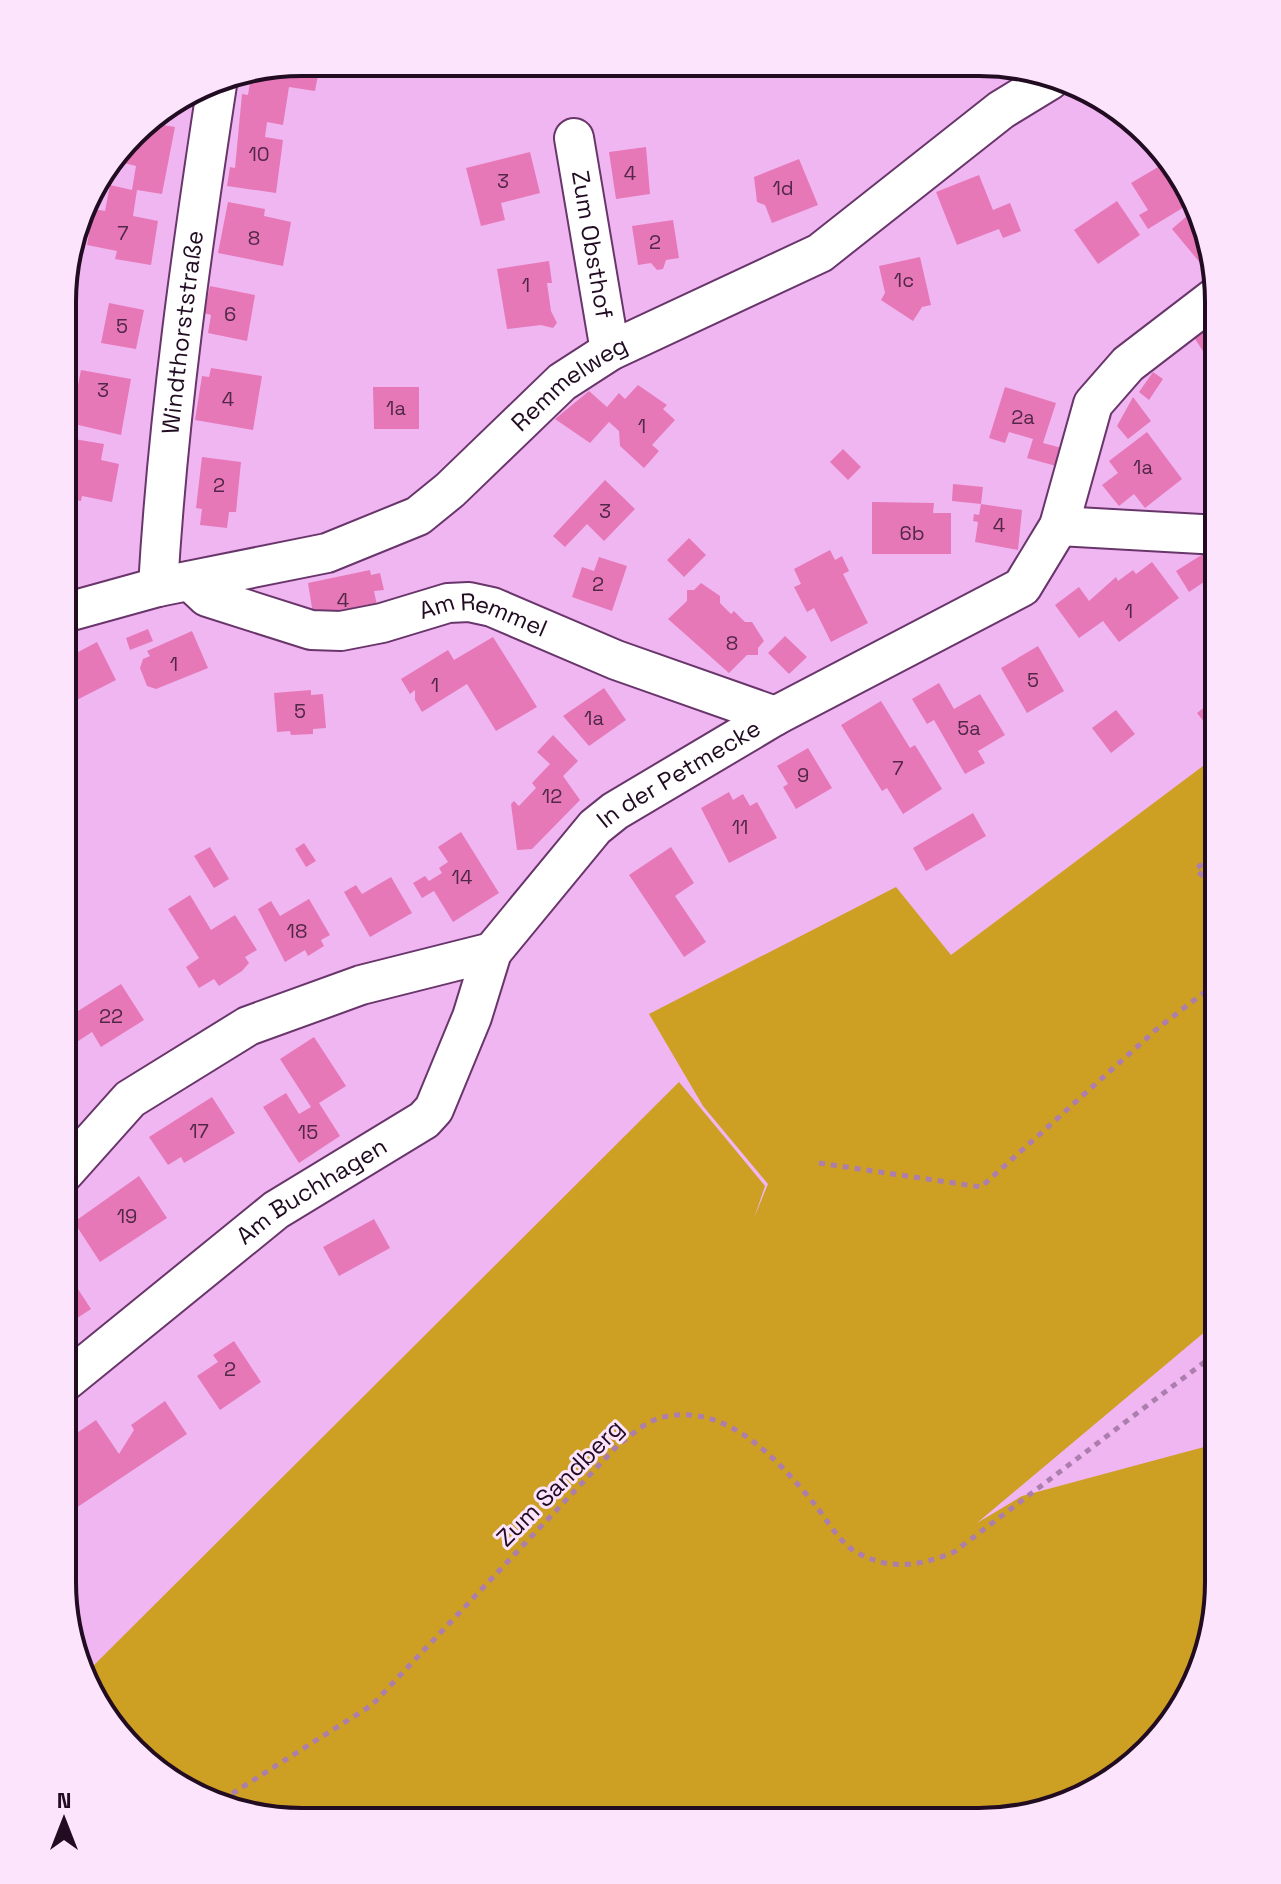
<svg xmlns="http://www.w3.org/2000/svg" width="1281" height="1884" font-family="'Space Grotesk',sans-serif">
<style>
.green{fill:#cd9f23}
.building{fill:#e678b8}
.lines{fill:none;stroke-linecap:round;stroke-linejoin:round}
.minor-casing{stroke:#68366a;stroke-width:42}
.path{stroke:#ac7ead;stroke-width:5;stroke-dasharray:6 6;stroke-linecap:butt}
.minor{stroke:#fff;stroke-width:38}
.labels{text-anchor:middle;stroke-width:6;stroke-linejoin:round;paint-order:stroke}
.number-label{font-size:20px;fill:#522748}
.street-label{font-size:24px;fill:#210c22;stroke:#fce4fc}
.rim{fill:none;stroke:#210c22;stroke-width:4}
</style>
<rect width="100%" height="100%" fill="#f0b6f1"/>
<path class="green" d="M1219,754V1320L977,1523L1022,1496L1219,1443L1218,1598L1178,1716L1137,1763L1071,1804L980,1822L271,1820L156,1773L82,1677L679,1082L765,1186L754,1218L768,1184L703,1106L649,1014L896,887L951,955Z"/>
<g class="building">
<path d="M302,62L320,64L315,91L289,87L283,125L267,122L265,137L283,140L276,193L227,186L230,167L235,168L242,94L248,95L252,70Z"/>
<path d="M144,122L175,127L162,194L137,190L133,216L158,221L151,265L115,259L117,251L87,245L93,209L105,211L110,185L132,190L136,166L112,160Z"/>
<path d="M646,147L650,194L616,199L609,152Z"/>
<path d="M530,152L540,193L501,203L505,220L481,226L466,168Z"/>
<path d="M799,159L818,205L772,223L765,205L757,202L754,177Z"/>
<path d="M1165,163L1194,201L1148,229L1139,215L1148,210L1131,183Z"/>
<path d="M979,175L993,210L1010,203L1021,231L1003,238L999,229L957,245L936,192Z"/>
<path d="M1117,201L1140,235L1098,264L1074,230Z"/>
<path d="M228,202L265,209L264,216L291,222L283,266L218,253Z"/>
<path d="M1196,208L1202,215L1211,276L1172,229Z"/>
<path d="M673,220L679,258L666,260L663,269L657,270L651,263L638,265L632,226Z"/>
<path d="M920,257L931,305L922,307L913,321L881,300L885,293L879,266Z"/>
<path d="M549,261L552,283H547L551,311L557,323L553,328L541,325L507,329L497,269Z"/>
<path d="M210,286L255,295L247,341L208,333L211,315L204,313Z"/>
<path d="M109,303L144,310L136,349L101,343Z"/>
<path d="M1219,315V343L1208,350L1215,362L1211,364L1192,334Z"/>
<path d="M211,368L262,376L253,430L195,420L202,376L209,377Z"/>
<path d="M81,370L131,379L121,435L70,423Z"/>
<path d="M1153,372L1163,379L1149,400L1139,392Z"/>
<path d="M638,385L667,405L663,409L675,420L652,445L659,451L644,468L620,446L619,431L609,422L590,443L555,419L589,391L607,407L619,393L625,399Z"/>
<path d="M373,387H419V429H374Z"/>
<path d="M1005,387L1056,403L1043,443L1062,448L1056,466L1027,458L1033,439L1009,432L1005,443L989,438Z"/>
<path d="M1133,397L1151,421L1128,439L1117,426Z"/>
<path d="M1147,432L1182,479L1145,508L1134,494L1119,506L1102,485L1118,473L1109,461Z"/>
<path d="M74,439L104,444L101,460L119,464L112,502L82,496L81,501L64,498V453L71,454Z"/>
<path d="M843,449L861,467L848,480L830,462Z"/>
<path d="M202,457L241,462L236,512H229L227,528L200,525L202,509L196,508Z"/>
<path d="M605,480L635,509L604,541L587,524L565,547L553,536Z"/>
<path d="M953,484L983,487L981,504L1022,510L1018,550L975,542L978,522L973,521L974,514L979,515L981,504L952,501Z"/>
<path d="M872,502L934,503L933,513H951V554H872Z"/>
<path d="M689,538L706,555L684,577L667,560Z"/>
<path d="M1219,544V572L1189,592L1176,571Z"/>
<path d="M830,550L835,560L842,556L849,571L843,574L868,623L831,642L814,608L807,612L794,587L801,584L794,569Z"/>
<path d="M599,557L627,566L612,611L572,597L582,567L594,571Z"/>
<path d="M1152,562L1179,598L1119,642L1103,621L1079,638L1055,605L1079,587L1089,601L1116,577L1118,581L1133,570L1136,574Z"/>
<path d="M370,570L371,575L380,573L384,590L374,591L378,610L314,620L308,583Z"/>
<path d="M701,583L720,596V603L731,614L734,611L745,622H752L764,641L758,648V655H747L729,673L668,619L687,601V590H694Z"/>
<path d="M148,629L153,641L130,650L126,638Z"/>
<path d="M192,631L208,668L156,689L147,686L140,668L143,659L150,656L147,651Z"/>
<path d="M785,636L807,657L789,674L768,653Z"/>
<path d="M493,637L537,707L496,731L467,684L422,712L415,700V690L410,694L401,679L448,650L454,660Z"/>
<path d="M97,642L116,680L63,707V660Z"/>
<path d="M1038,646L1064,691L1027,713L1001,668Z"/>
<path d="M939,683L954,709L980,694L1005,735L978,751L985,763L965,774L934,720L927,724L912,699Z"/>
<path d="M604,688L626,720L589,746L563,716Z"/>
<path d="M311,690V695L323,694L326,728L313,729V734L291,735L290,731L277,732L274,693Z"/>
<path d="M1219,696V734L1216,737L1197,713Z"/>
<path d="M881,701L910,748L915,745L942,789L903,814L887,788L882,791L841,725Z"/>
<path d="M1116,710L1135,734L1111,753L1092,728Z"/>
<path d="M553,735L578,761L563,776L580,800L532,849L517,850L511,804L514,801L519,806L536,788L532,783L550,764L537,752Z"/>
<path d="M808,748L832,788L796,809L783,787L788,784L777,766Z"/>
<path d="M729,792L733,800L743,794L750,806L757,802L777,838L729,863L701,808Z"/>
<path d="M973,813L986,836L926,871L913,848Z"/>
<path d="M461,832L499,893L453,922L434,891L422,898L413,883L425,876L429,881L442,873L439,868L448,862L438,847Z"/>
<path d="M304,843L316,861L306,867L295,849Z"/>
<path d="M210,847L229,879L214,888L194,856Z"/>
<path d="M671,847L694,883L675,896L706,942L684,957L629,875Z"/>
<path d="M391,877L412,913L370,937L344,892L356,885L362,894Z"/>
<path d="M190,895L211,930L235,915L257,950L245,957L249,963L242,971L219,986L214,979L199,988L186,967L199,958L168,909Z"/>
<path d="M309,899L330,935L321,940L324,946L308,956L305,950L285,962L258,909L271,901L280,916Z"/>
<path d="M121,984L144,1020L101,1047L92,1032L63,1051V993L66,992L78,1011Z"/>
<path d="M314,1037L346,1086L319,1103L340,1136L299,1163L263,1107L286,1093L299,1114L311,1107L280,1059Z"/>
<path d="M212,1097L235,1133L184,1163L181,1157L168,1165L149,1137Z"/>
<path d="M139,1176L167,1218L100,1262L74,1222Z"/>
<path d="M374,1219L390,1248L339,1276L323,1247Z"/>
<path d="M72,1280L91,1309L62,1328V1286Z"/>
<path d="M234,1341L261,1382L220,1410L197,1376L218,1362L213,1355Z"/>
<path d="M165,1401L187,1434L76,1508L62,1488V1443L96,1420L119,1454L134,1430L131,1425Z"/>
</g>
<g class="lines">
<g class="minor-casing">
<g id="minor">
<path id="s1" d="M574,138L610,351"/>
<path d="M1059,526L1219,535"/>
<path id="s2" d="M190,581L207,597L311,630L341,631L382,623L448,603L469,602L492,607L616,660L775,716"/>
<path id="s3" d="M158,587C168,416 192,247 218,78"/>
<path id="s4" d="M64,613L158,587L327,553L418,516L450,490L562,382L610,351L820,253L1001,110L1050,80"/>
<path id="s5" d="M63,1174L130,1099L248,1026L361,985L492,952L595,827L615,811L775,716L1022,587L1059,526L1093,404L1128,364L1218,295"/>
<path id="s6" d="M62,1384L276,1210L424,1120L434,1109L472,1017L492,952"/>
</g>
</g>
<g class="path">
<path d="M1219,894L1196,869L1219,850"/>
<path d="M819,1163L981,1187L1158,1028L1219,981"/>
<path d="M222,1800L372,1705L619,1444C632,1435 645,1422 660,1418C726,1400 779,1461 816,1506C827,1520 840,1543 856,1552C889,1571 921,1566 954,1552L1219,1351"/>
</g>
<use href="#minor" class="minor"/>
</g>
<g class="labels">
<g class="number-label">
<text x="259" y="161">10</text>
<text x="630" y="180">4</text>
<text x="503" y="188">3</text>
<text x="783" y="195">1d</text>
<text x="123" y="240">7</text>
<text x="254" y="245">8</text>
<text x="655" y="249">2</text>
<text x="904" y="287">1c</text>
<text x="526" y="292">1</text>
<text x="230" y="321">6</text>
<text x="122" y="333">5</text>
<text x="103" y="397">3</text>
<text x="228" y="406">4</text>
<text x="396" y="415">1a</text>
<text x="1023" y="424">2a</text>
<text x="642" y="433">1</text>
<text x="1143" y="474">1a</text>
<text x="219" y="492">2</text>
<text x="605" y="518">3</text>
<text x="999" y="532">4</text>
<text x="912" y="540">6b</text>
<text x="598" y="591">2</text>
<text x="343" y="607">4</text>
<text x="1129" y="618">1</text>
<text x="732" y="650">8</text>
<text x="174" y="671">1</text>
<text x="1033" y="687">5</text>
<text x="435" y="692">1</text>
<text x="300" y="718">5</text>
<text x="594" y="725">1a</text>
<text x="969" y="735">5a</text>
<text x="898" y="775">7</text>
<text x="803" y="782">9</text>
<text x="552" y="803">12</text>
<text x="740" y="834">11</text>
<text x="462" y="884">14</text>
<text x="297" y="938">18</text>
<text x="111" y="1023">22</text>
<text x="199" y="1138">17</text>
<text x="308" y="1139">15</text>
<text x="127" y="1223">19</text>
<text x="230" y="1376">2</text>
</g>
<g class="street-label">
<text dy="8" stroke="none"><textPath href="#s1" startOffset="108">Zum Obsthof</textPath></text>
<text dy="8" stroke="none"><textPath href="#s3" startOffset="256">Windthorststraße</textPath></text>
<text dy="8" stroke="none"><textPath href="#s4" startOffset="570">Remmelweg</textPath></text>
<text dy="8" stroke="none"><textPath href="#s2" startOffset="310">Am Remmel</textPath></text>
<text dy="8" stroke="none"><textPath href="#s5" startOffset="756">In der Petmecke</textPath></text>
<text dy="8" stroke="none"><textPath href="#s6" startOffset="316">Am Buchhagen</textPath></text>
<text transform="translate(560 1483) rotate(-45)" y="8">Zum Sandberg</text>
</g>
</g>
<path d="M0 0H1281V1884H0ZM302 76H979A226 226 0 0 1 1205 302V1582A226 226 0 0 1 979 1808H302A226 226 0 0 1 76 1582V302A226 226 0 0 1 302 76Z" fill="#fce4fc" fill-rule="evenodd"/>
<path class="rim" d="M302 76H979A226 226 0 0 1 1205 302V1582A226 226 0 0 1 979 1808H302A226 226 0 0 1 76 1582V302A226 226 0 0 1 302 76Z"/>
<g transform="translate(64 1820)" stroke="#fce4fc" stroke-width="6" paint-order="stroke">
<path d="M0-6L14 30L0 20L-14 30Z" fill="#210c22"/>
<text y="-12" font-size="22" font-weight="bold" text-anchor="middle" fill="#210c22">N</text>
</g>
</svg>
